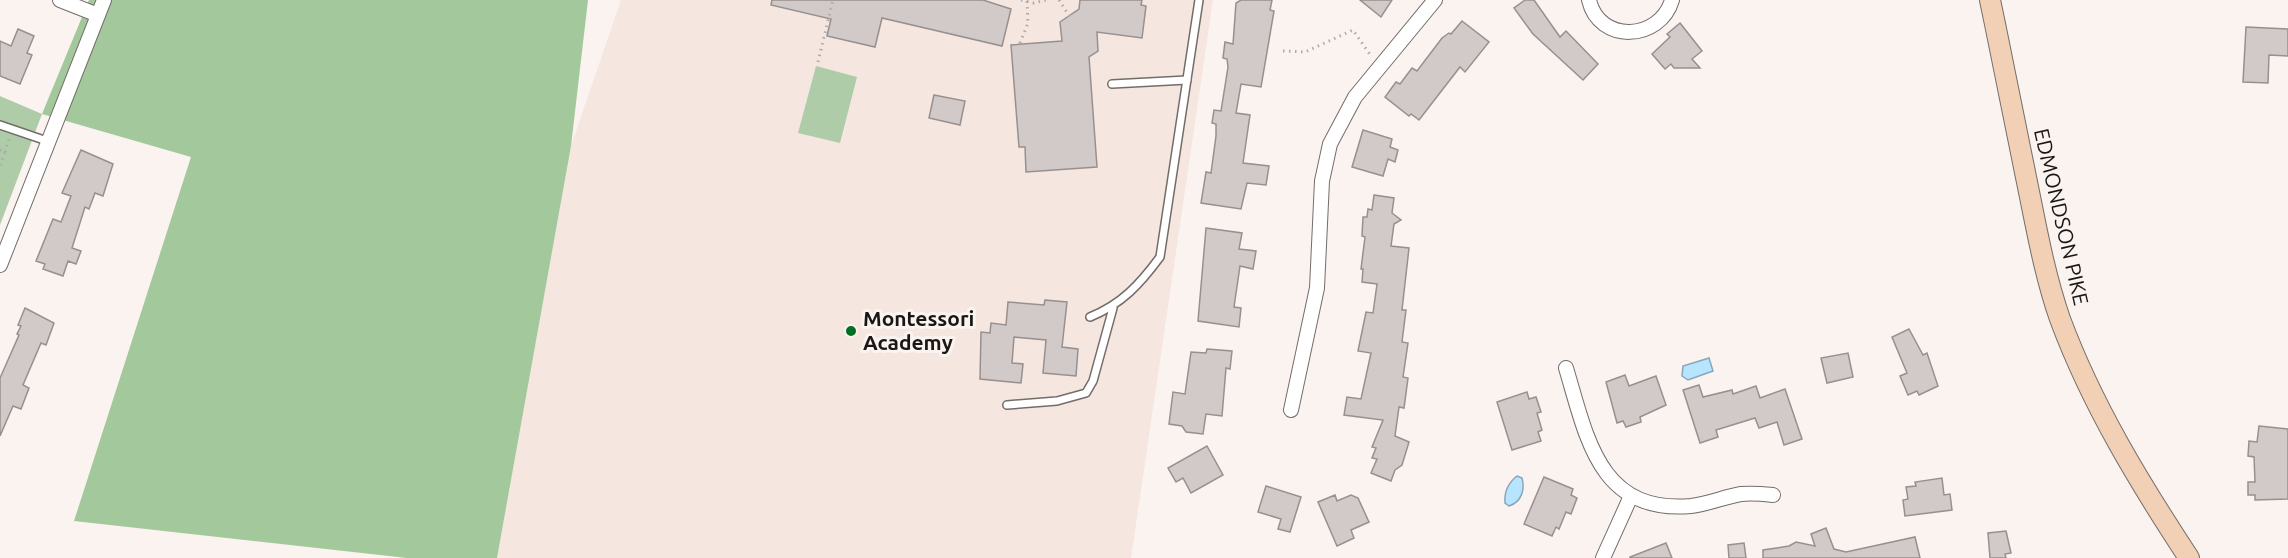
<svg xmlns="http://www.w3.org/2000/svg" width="2288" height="558" font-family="Ubuntu,sans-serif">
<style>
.built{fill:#f5e6df}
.green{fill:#afcca9}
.forest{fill:#a3c89b}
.water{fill:#b7e4fe;stroke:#88a6b8;stroke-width:1.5}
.building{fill:#d2cac9;stroke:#97908e;stroke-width:1.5}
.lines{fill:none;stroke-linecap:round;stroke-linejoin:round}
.service-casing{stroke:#736d6a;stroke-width:10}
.minor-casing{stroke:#736d6a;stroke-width:16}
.secondary-casing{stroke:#736d6a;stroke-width:22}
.path{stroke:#b0aaa8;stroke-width:3;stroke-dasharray:1.5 4.5;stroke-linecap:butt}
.service{stroke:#fff;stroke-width:7}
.minor{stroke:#fff;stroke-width:14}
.secondary{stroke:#f2d0b5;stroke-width:20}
.poi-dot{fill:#006f21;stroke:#faf3f0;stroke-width:2}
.labels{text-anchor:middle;stroke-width:6;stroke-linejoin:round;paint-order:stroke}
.street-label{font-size:21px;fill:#191615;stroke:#faf3f0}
.poi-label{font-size:21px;font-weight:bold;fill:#191615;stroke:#faf3f0;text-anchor:start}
</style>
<rect width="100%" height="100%" fill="#faf3f0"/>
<path class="built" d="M621,0H1213L1131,558H497L571,146Z"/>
<g class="green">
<path d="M816,66L857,77L840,143L798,133Z"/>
<path d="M0,96L42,114L0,225Z"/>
</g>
<path class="forest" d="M89,0H588L571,146L497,558H407L74,521L191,157L42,114Z"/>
<g class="water">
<path d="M1709,358L1713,371L1688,380L1682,376L1683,366Z"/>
<path d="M1517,476L1522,478C1525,489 1522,502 1509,506L1505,503C1504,491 1508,483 1517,476Z"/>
</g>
<g class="building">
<path d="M772,0H983L1011,9L1002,46L882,18L875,47L827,36L831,19L771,5Z"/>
<path d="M1080,0H1142L1141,5L1146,6L1142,38L1097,32L1098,51L1089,57L1097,167L1026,172L1025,147H1019L1011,45L1062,41L1060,22L1079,9Z"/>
<path d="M1241,0H1272L1270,10L1274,11L1261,87L1241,84L1236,113L1250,115L1243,163L1269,166L1266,185L1247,183L1241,209L1201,203L1206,172L1211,173L1216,136V124L1212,123L1214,110L1221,111L1228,67L1227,59L1223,58L1225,42L1233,44L1236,3Z"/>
<path d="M1360,0H1392L1381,17Z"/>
<path d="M1525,0H1534L1560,37L1566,31L1598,64L1583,80L1533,34L1514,8Z"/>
<path d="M1462,21L1489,42L1465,72L1460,67L1419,120L1411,114L1409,116L1385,97L1396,82L1400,84L1412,68L1417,71L1442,38L1449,33L1451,34Z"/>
<path d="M1680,23L1702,51L1692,59L1700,68H1674L1671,64L1665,69L1652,54L1670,37L1667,34Z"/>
<path d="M2246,27L2288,29V56L2269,55L2268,83L2243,82Z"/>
<path d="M18,29L34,36L27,53L32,55L20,84L0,76V41L11,46Z"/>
<path d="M934,95L965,101L960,125L929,118Z"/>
<path d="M1363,130L1392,139L1390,147L1398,150L1395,162L1388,159L1383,176L1352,167Z"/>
<path d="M81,150L113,164L103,196L95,193L89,209L85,207L72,248L81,251L76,264L68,261L63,276L43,269L45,264L36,261L53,219L61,222L71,196L62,193Z"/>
<path d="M1374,195L1394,198L1392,213L1401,220L1394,224L1391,246L1409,248L1402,310H1406L1402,342L1408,343L1403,377L1408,378L1404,408L1399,407L1395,436L1409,442L1402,465L1395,470L1391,481L1371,473L1377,459L1372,458L1376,448L1372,447L1383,420L1344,415L1347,397L1361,399L1371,353L1358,351L1366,312L1373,313L1377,284L1362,282L1363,269H1361L1365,237L1362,236L1363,217H1367L1368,209L1372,210Z"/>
<path d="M1206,228L1242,233L1239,249L1256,251L1253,269L1240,266L1234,307L1241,308L1239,327L1198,321Z"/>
<path d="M1045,300L1067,302L1062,347L1078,349L1076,376L1043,373L1046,340L1014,337L1012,363L1023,364L1021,383L980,379L981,332L990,333L991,323L1006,325L1008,302L1044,305Z"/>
<path d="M25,308L54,323L46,345L41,343L23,385L29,388L21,409L13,406L0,436V378L19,335L17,334L21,326L18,325Z"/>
<path d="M1909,329L1923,355L1927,353L1938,386L1919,395L1917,391L1908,395L1900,376L1907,373L1892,337Z"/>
<path d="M1207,349L1232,351L1230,369L1226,368L1222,416L1206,414L1203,434L1186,432L1182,426L1169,424L1173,392L1185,394L1191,352L1206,353Z"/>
<path d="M1848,353L1853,377L1827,383L1821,358Z"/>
<path d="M1625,375L1629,386L1656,376L1666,405L1640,417L1641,422L1626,427L1623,421L1617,423L1606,382Z"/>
<path d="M1699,385L1703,397L1732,390L1733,394L1756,386L1760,398L1785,389L1802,439L1784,445L1777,422L1759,428L1755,418L1716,430L1718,437L1700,443L1683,390Z"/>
<path d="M1527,392L1529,399L1536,397L1541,412L1537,413L1542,430L1538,432L1541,441L1512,450L1497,402Z"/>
<path d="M2259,426L2288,429V499L2255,500V495H2248V482H2255L2254,457L2248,456L2249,441L2257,442Z"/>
<path d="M1207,446L1223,475L1191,493L1183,478L1176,482L1168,468Z"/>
<path d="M1544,477L1573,489L1571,495L1577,498L1571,514L1566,512L1559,529L1556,527L1552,536L1524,524Z"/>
<path d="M1942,478L1944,495L1950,494L1952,510L1905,516L1903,500L1908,499L1906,487L1916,486L1915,482Z"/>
<path d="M1266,486L1301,497L1290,532L1278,529L1281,519L1258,512Z"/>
<path d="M1335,495L1337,501L1351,495L1358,498L1369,522L1351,530L1354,538L1337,546L1318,502Z"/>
<path d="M1826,528L1834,549L1846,552L1915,537L1920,558H1763V550L1789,546L1796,542L1815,546L1811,534Z"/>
<path d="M2006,531L2011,553L2005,554L2006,558H1990L1988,533Z"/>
<path d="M1666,543L1672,558H1630V557Z"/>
<path d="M1744,543L1746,558H1729L1728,545Z"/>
</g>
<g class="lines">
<g class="service-casing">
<g id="service">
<path d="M1112,84L1187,80"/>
<path d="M0,125L47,141"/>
<path d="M1090,317C1122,304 1140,284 1160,257L1199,0"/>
<path d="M1007,405L1057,401L1086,393L1093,381L1113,308"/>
</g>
</g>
<g class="minor-casing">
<g id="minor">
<path d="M60,0L98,15"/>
<path d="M1589,0C1599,44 1660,41 1672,0"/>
<path d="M0,265L104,0"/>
<path d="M1566,368C1587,438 1599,514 1691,506C1708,504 1724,497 1741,494C1751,493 1763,494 1773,495"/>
<path d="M1291,410L1317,288L1322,181L1330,144L1355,97L1435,0"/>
<path d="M1603,558L1631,496"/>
</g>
</g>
<g class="secondary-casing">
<path id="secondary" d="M1990,0C2003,62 2015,124 2028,187C2037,231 2045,276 2060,319C2092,405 2139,482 2189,558"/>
</g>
<g class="path">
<path d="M1021,0L1034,3L1046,0"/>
<path d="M1059,0L1072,20"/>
<path d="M1020,43L1028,23L1027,1"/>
<path d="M1283,51L1305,52L1353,30L1371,56"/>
<path d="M818,62L833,0"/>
<path d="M0,150L5,152L0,166"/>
<path d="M5,152L9,139"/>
</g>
<use href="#service" class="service"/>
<use href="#minor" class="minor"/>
<use href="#secondary" class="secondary"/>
</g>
<circle class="poi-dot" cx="851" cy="331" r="6"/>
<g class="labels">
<g class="street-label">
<text transform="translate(2061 217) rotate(77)" y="7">EDMONDSON PIKE</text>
</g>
<g class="poi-label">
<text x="863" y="326">Montessori<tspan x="863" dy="24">Academy</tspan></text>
</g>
</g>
</svg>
